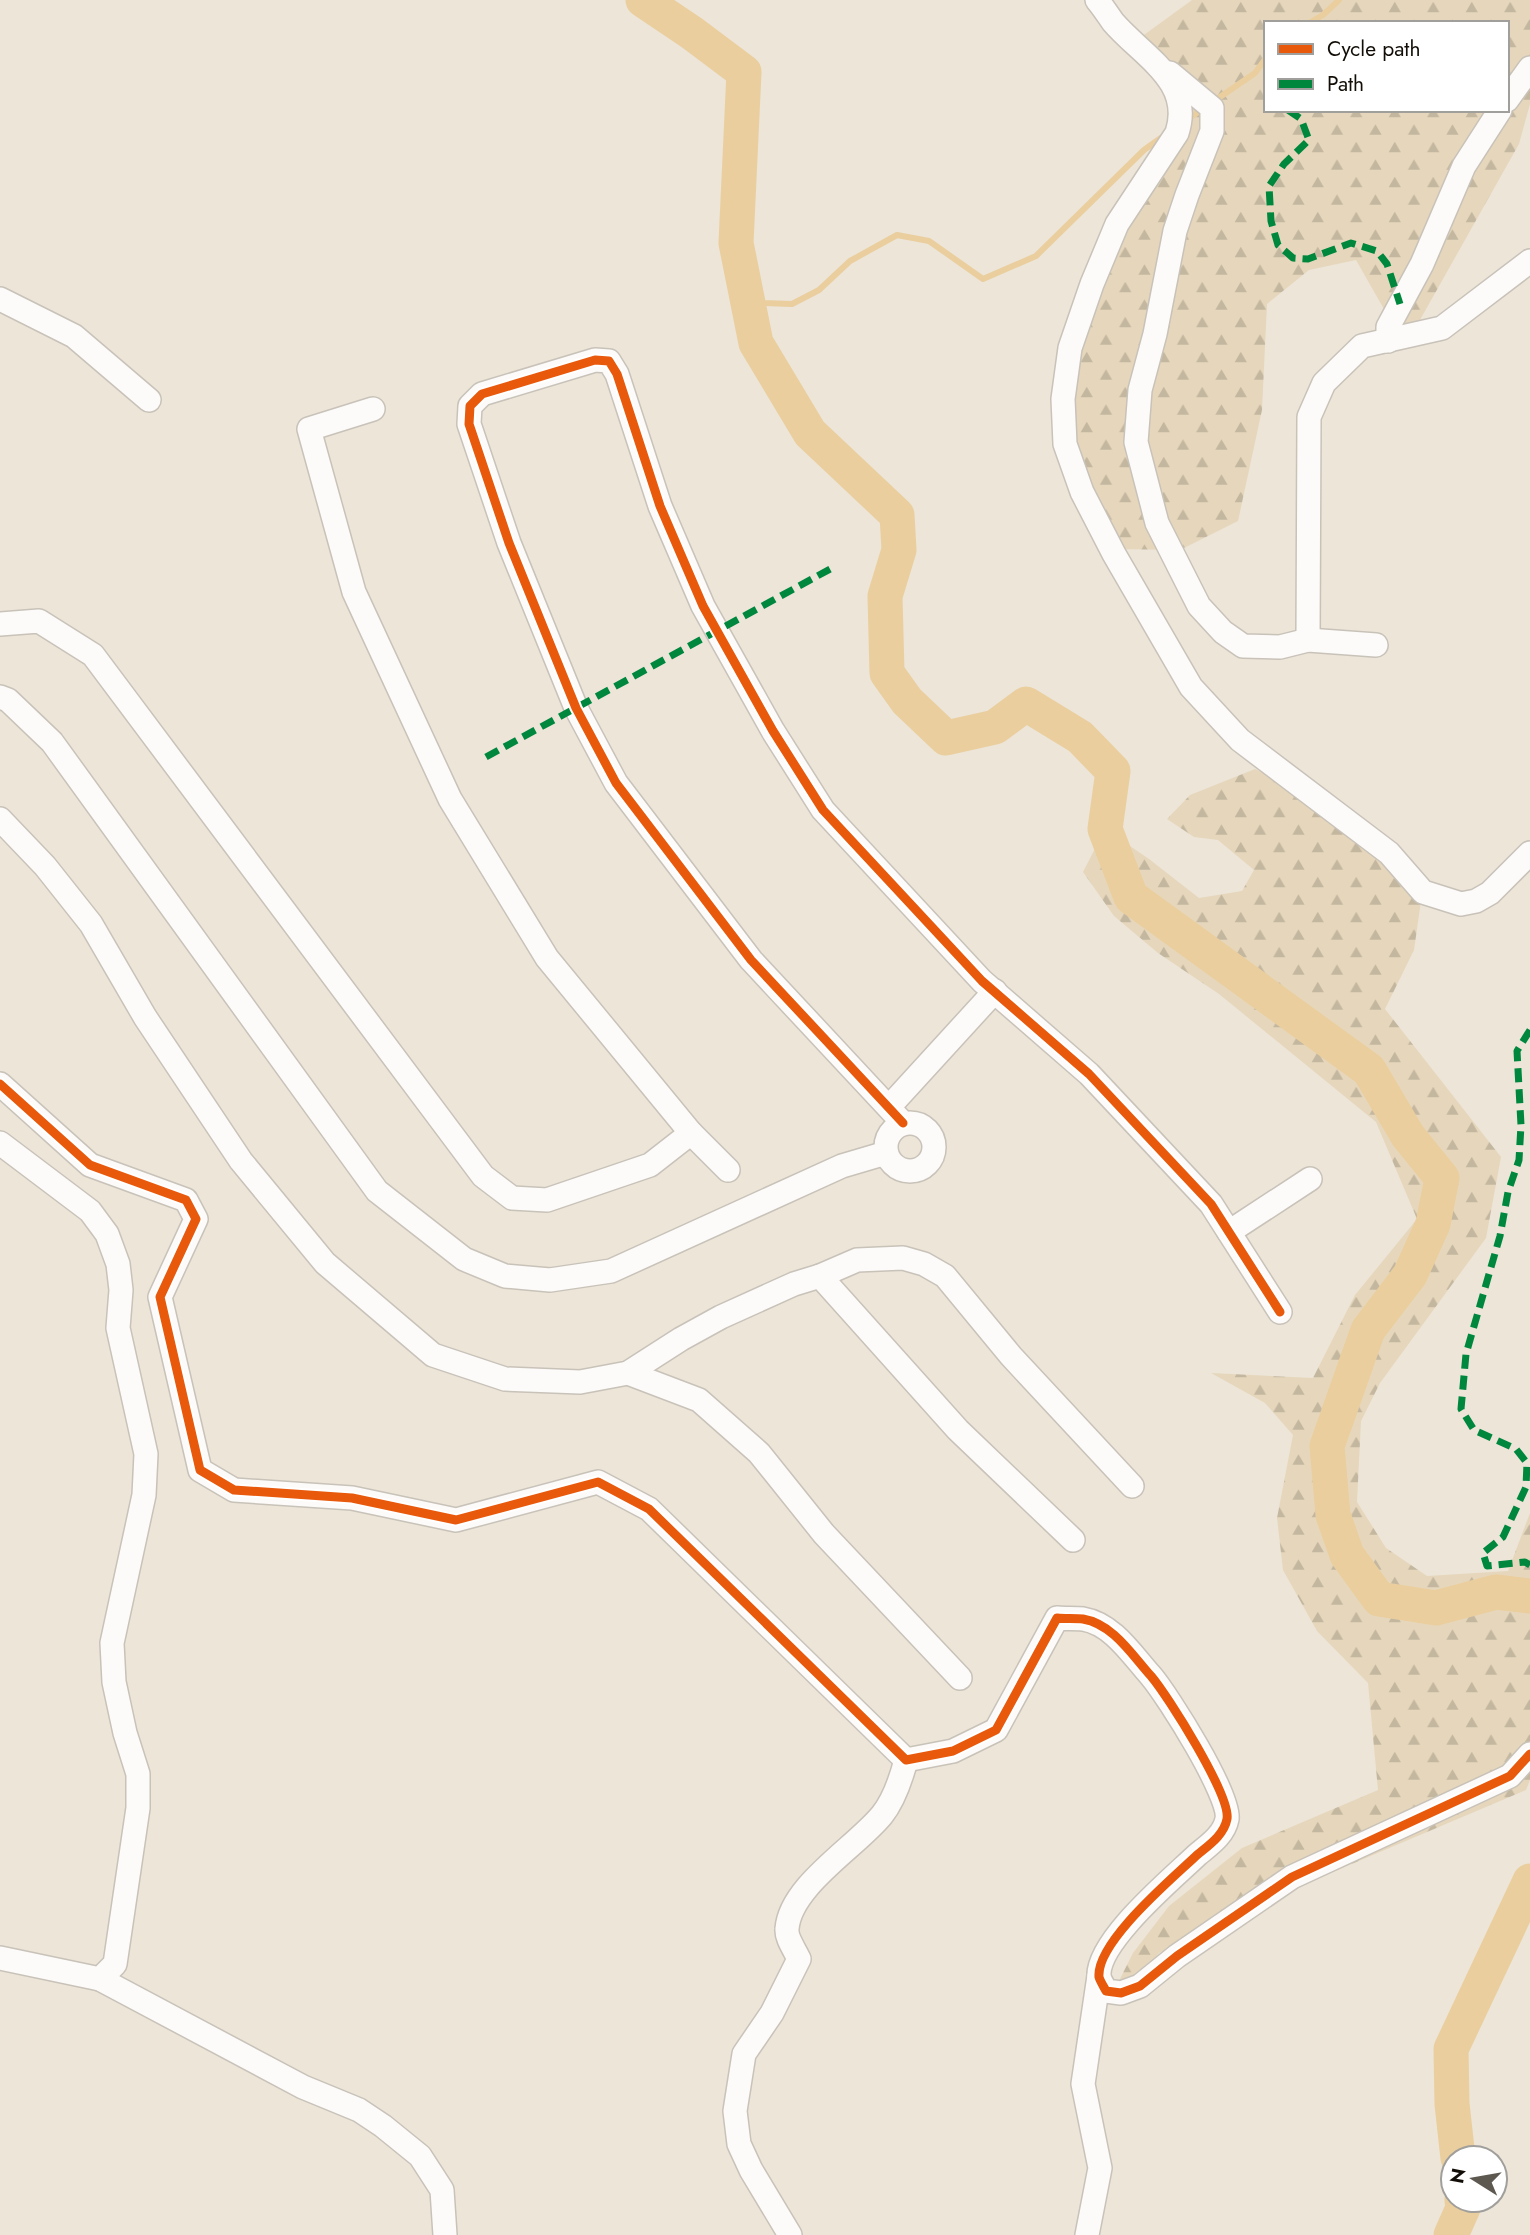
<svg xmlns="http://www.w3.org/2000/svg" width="1530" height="2235" font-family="Jost,sans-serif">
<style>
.forest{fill:url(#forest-firs);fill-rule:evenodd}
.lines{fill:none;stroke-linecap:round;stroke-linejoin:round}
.stream{stroke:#eace9e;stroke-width:6}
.river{stroke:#eace9e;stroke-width:35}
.minor-casing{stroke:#c8c2b9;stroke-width:26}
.minor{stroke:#fcfbf9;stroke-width:23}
.quiet{stroke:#00873e;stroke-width:7;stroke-dasharray:14 7;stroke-linecap:butt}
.cycleway-casing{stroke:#fff;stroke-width:13}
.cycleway{stroke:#e8590c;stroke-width:9}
</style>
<defs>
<pattern id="forest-firs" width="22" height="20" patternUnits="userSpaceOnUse" patternTransform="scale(1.75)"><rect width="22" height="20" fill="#e6d7bc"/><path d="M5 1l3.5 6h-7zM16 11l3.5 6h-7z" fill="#c4b7a0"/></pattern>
</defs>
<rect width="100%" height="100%" fill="#ece5d8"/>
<g class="forest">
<path d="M1192,0H1530V104L1519,144L1407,343L1401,339L1356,260L1309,270L1267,304L1262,410L1238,521L1180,550L1113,549L1081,487L1062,395L1069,344L1180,115L1137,40ZM1266,23H1507V110H1266Z"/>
<path d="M1255,769L1341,812L1423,887L1414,950L1385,1009L1501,1157L1486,1238L1380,1383L1361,1421L1357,1502L1386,1548L1427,1576L1508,1571L1530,1513V1780L1526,1790L1288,1891L1159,1953L1135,1989L1111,1997L1133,1953L1169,1906L1242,1848L1378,1790L1368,1683L1317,1631L1283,1570L1277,1518L1293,1435L1265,1403L1211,1373L1313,1378L1355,1295L1417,1219L1376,1122L1219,994L1158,953L1114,916L1083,872L1105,829L1149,859L1199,898L1242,891L1254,870L1218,840L1194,837L1167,819L1190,795Z"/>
</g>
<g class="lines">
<g class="stream">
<path d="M1309,23L1323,15L1339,0"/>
<path d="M1185,121L1255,73L1266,58"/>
<path d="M745,287L763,303L792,304L819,290L850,261L897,235L929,241L983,279L1036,256L1144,150L1165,135"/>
</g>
<g class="river">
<path d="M643,0L692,33L744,72L736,243L756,343L810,433L897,515L899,550L885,596L887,673L907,701L946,738L995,727L1026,704L1080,737L1113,771L1105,829L1131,897L1369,1070L1408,1136L1442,1178L1433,1224L1410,1275L1368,1330L1327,1446L1333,1515L1347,1555L1379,1599L1436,1608L1496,1592L1530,1596"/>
<path d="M1458,2158L1452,2104L1451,2049L1530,1881"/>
<path d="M1451,2235L1463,2208L1462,2200"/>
</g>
<g class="minor-casing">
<g id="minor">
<path d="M1097,0C1103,7 1108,15 1113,22C1142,56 1194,81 1177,133L1117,224L1092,284L1070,348L1063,399L1065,444L1082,492L1114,554L1191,687L1240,740L1389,853L1423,892L1461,904L1476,901L1490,893L1530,853"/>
<path d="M1170,73L1212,108V131L1187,195L1175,231L1155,334L1140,390L1136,442L1157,523L1199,606L1223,632L1243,646L1280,647L1308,640L1376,645"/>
<path d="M1507,100L1530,68"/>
<path d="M0,299L74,336L149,400"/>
<path d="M1388,341V327L1422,264L1464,166L1500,110"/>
<path d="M373,409L309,429L354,592L450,799L547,958L691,1133L728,1170"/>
<path d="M0,624L39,621L93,655L483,1176L512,1198L547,1200L650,1165L691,1133"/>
<path d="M1308,640L1309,417L1324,383L1362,346L1442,328L1530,261"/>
<path d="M0,697L8,700L52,742L377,1191L464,1259L505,1276L550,1280L611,1271L842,1166L886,1153"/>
<path d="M0,819L45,866L91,924L145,1017L241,1161L325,1263L433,1355L505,1379L580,1382L628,1373L681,1339L721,1317L794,1284L820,1276L857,1260L903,1258L924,1264L945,1276L1011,1356L1132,1486"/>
<path d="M0,1084L90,1165L186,1200L196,1219L160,1297L200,1470L234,1490L352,1498L456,1520L598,1482L649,1509L906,1760L953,1751L996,1730L1057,1618C1065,1619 1075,1618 1083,1619C1113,1624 1132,1655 1151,1676C1168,1696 1231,1796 1227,1819C1224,1835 1209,1845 1197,1855C1173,1878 1096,1942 1099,1977C1100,1981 1104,1987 1106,1991L1121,1993L1140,1986L1177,1956L1292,1877L1510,1776L1530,1754"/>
<path d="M889,1107L995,991"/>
<path d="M903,1123L751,960L616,783L576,708L509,543L469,424L470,406L482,394L595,360L609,361L617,374L660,506L703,606L773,731L823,810L982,981L1089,1074L1211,1204L1280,1312"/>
<circle cx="910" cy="1147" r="24"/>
<path d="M0,1143L90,1211L107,1234L118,1264L121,1290L118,1328L146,1454L144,1495L112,1643L114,1682L125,1733L138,1774V1808L115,1964L100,1979L0,1958"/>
<path d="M1229,1232L1310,1179"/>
<path d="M820,1276L958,1430L1073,1540"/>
<path d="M628,1373L699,1400L759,1453L824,1534L960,1678"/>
<path d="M100,1979L303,2087L359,2110L383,2126L420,2156L442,2190L445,2235"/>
<path d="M790,2235L751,2170L739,2144L735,2111L744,2054L772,2013L799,1959C795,1950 786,1938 787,1929C790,1886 856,1847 882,1815C894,1800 901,1779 906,1760"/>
<path d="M1087,2235L1100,2168L1083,2084L1099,1976"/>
</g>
</g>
<use href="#minor" class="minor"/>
<g class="quiet">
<path d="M1288,110L1301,119L1309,140L1284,164L1269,186L1271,221L1278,245L1293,258L1308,259L1351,243L1377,251L1387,264L1400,304"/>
<path d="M486,757L832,568"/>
<path d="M1530,1030L1517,1051L1521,1125L1519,1160L1508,1192L1500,1236L1466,1354L1461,1409L1474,1430L1516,1449L1527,1463L1526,1487L1503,1537L1483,1553L1487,1566L1525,1562L1530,1565"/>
</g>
<g class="cycleway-casing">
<g id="cycleway">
<path d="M0,1084L90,1165L186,1200L196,1219L160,1297L200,1470L234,1490L352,1498L456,1520L598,1482L649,1509L906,1760L953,1751L996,1730L1057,1618C1065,1619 1075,1618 1083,1619C1113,1624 1132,1655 1151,1676C1168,1696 1231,1796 1227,1819C1224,1835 1209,1845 1197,1855C1173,1878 1096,1942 1099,1977C1100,1981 1104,1987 1106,1991L1121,1993L1140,1986L1177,1956L1292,1877L1510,1776L1530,1754"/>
<path d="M903,1123L751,960L616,783L576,708L509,543L469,424L470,406L482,394L595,360L609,361L617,374L660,506L703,606L773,731L823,810L982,981L1089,1074L1211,1204L1280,1312"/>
</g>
</g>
<use href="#cycleway" class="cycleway"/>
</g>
<rect x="1264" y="21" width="245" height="91" fill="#ffffff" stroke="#a09f9c" stroke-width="2"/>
<rect x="1278" y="44" width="35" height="10" fill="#e8590c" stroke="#a09f9c" stroke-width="2"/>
<text x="1327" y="56" font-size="21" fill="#120e07">Cycle path</text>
<rect x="1278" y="79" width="35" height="10" fill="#00873e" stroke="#a09f9c" stroke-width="2"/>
<text x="1327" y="91" font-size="21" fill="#120e07">Path</text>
<g transform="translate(1474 2179) rotate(281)"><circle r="33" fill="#ffffff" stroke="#a09f9c" stroke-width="2"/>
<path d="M0-5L12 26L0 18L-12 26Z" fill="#5e5950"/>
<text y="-10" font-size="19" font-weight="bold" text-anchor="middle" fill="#120e07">N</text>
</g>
</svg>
